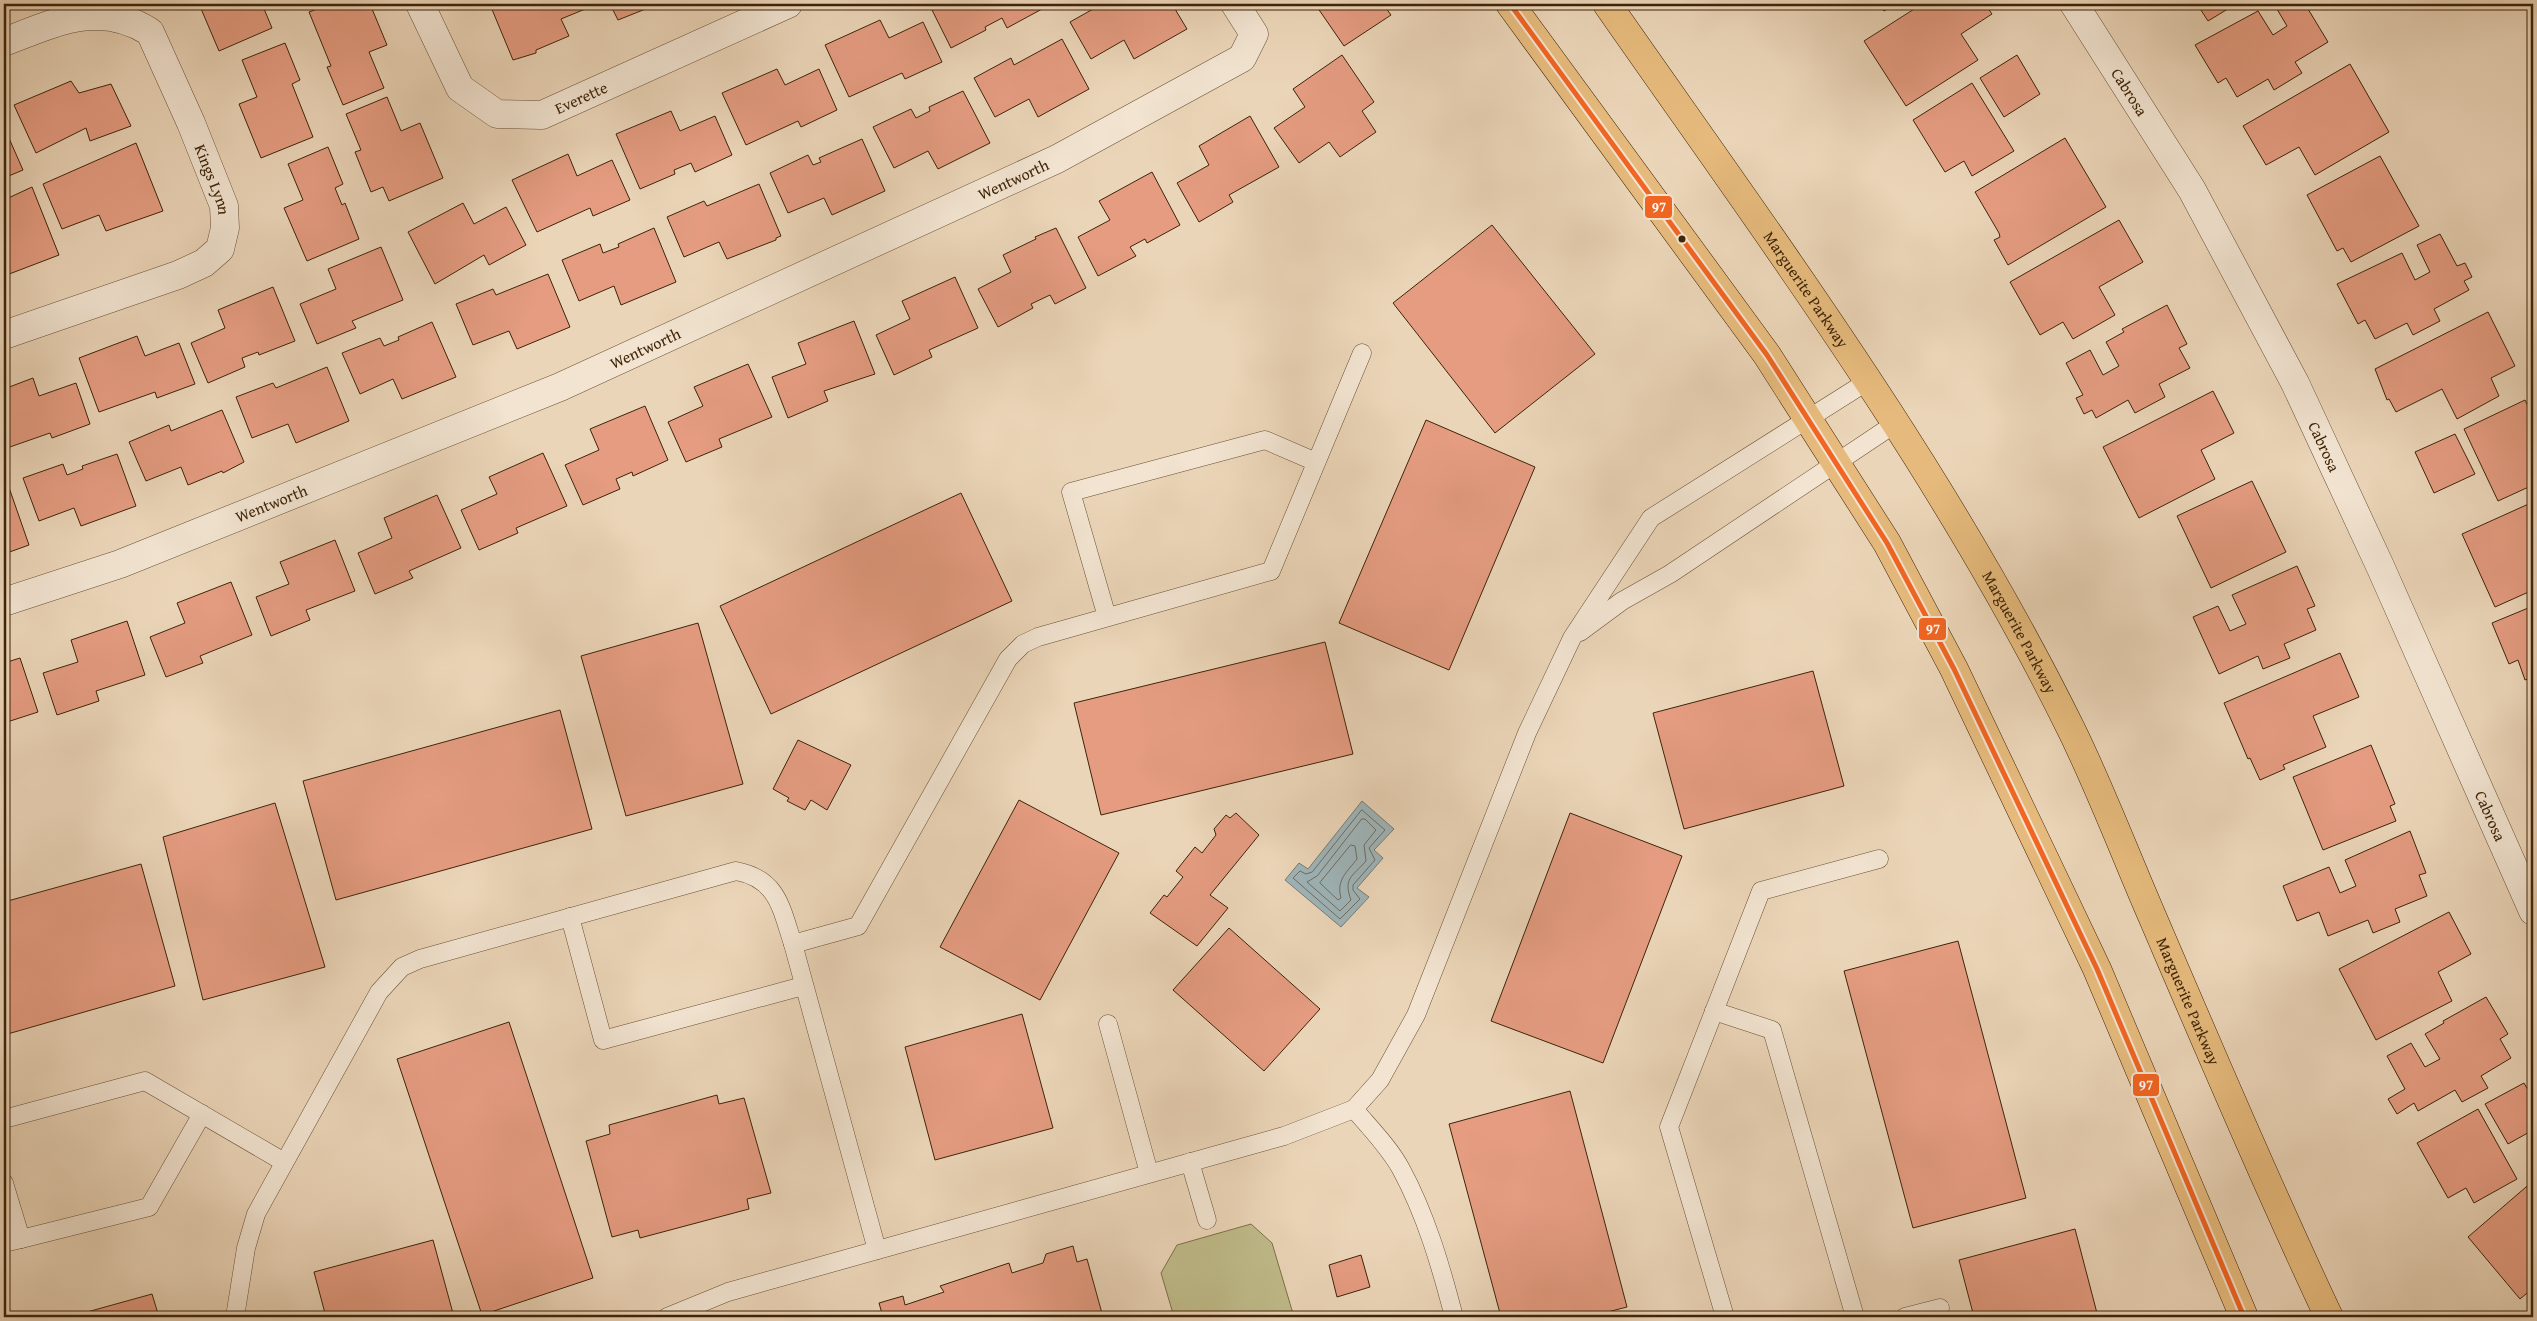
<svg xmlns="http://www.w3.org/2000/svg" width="2537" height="1321" font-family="'Gentium Book Plus',serif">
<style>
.green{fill:#bfbb89;stroke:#7e7048}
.water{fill:#9eb5ba;stroke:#787b73}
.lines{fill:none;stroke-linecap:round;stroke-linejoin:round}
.shore{stroke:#6e6c61;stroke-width:1}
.building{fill:#e59c81;stroke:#3e2408}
.lane-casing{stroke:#695034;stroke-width:19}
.street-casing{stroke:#695034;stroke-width:29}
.primary-casing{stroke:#3e2408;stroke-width:29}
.lane{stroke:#f2e4d1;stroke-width:18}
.street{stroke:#f2e4d1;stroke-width:28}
.primary{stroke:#e6ba7c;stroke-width:28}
.bus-1-casing{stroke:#f2e4d1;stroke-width:9}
.bus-1{stroke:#f26522;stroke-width:5}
.bus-dot{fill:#3e2408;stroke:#f2e4d1;stroke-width:2}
.labels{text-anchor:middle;stroke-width:4;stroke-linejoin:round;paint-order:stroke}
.street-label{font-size:16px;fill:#3e2408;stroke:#f2e4d1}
.line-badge{stroke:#f2e4d1;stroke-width:2}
.badge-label{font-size:14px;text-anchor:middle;font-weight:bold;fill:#fff}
</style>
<rect width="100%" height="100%" fill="#ebd5b8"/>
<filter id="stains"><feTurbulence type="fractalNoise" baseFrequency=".004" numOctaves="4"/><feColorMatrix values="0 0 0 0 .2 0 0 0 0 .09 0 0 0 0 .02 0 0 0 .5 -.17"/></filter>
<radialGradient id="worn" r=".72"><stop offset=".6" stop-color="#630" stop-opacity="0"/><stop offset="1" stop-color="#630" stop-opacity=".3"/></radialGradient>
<path class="green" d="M1251,1224L1272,1243L1294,1317H1174L1161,1273L1177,1245Z"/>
<path class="water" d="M1362,801L1394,829L1374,850L1383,858L1357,888L1369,897L1341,927L1285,880L1299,863L1308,869Z"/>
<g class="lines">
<g class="shore">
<path d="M1362,810L1385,830L1369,848L1375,860L1353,885V890L1360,899L1340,919L1293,878L1300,871L1306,874L1312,872Z"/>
<path d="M1362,819H1365L1376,830L1364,845L1366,861C1352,877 1343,878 1351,900L1340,911L1307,882L1317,876Z"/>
<path d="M1351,845L1355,846L1357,859C1347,872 1336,880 1341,898L1338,900L1320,883Z"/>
</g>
</g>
<g class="building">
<path d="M199,4H262L272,28L219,51Z"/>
<path d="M330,4H370L387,45L369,52L384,88L343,105L327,67L331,66L309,12Z"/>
<path d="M499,4H595V5L561,19L569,36L536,50V53L513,60L491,7Z"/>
<path d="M610,4H658L618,20Z"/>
<path d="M929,4H1039L1042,9L1007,28L1002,18L985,27L986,30L951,48Z"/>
<path d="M1102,4H1108L1110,7L1115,4H1172L1187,29L1134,59L1124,40L1091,59L1070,22Z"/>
<path d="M1315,4H1383L1391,15L1344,46Z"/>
<path d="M1879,4H1895L1884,11Z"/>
<path d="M1922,4H1985L1992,14L1961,34L1978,60L1906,106L1864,41Z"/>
<path d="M2197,4H2236L2208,21Z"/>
<path d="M2274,4H2305L2328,42L2295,62L2302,73L2274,90L2268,79L2237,97L2226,78L2218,83L2195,45L2258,11L2273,35L2287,26Z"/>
<path d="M880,20L889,38L923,22L942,62L905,79L902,73L849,97L825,45Z"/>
<path d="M1062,39L1089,89L1038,117L1029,99L995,117L974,78L1011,58L1014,65Z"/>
<path d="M285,43L300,80L292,84L313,137L261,158L239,104L257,97L242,60Z"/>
<path d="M1342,55L1374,102L1362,111L1376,132L1340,157L1329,142L1299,163L1274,128L1305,107L1293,89Z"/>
<path d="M2017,55L2040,94L2004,117L1980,78Z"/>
<path d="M2350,64L2389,132L2315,175L2299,147L2266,165L2243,126Z"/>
<path d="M777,69L785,85L819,69L837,110L801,127L798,121L746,145L722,93Z"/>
<path d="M71,81L79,93L111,84L131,126L90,141L86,128L36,153L14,105Z"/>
<path d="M1972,83L2014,151L1972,176L1964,161L1945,172L1913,120Z"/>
<path d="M963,91L990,143L938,169L928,151L894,168L873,127L911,109L916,118L930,111L929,107Z"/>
<path d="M387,97L401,131L420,123L443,178L389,201L383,187L371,192L355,152L361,150L346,114Z"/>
<path d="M671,111L680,131L715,116L732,155L695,172L691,163L674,170L675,174L640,189L616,134Z"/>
<path d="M1250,116L1279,167L1229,195L1233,202L1199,222L1177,183L1209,165L1199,146Z"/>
<path d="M4,127L23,170L4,178Z"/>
<path d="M2065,138L2106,207L2008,265L1994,240L2000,237L1999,233L1975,192Z"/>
<path d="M862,139L885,191L832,215L824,198L788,213L770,173L808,155L813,165L821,162L819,158Z"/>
<path d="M136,143L163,211L106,231L99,215L62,229L43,184Z"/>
<path d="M328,147L343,184L335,188L342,205L345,203L359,239L307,261L284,208L303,200L288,164Z"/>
<path d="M568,154L577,176L612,160L630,200L593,216L590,208L537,232L512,180Z"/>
<path d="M2380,156L2419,226L2351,262L2343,248L2337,251L2307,195Z"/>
<path d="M1152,172L1180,225L1147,243L1145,239L1130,247L1136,256L1098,276L1078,237L1110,220L1099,201Z"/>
<path d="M759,184L781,236L776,238V240L727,259L719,242L684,257L667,217L704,201L707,206Z"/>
<path d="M32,187L59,255L4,276V200Z"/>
<path d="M463,203L474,224L506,207L526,245L489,265L484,255L435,284L408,232Z"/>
<path d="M2119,220L2143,262L2099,287L2115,315L2073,339L2063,322L2040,335L2010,282Z"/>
<path d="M1492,225L1595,354L1495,433L1393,303Z"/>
<path d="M654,228L676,282L621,305L614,286L579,301L562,260L600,244L603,253L619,247L618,244Z"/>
<path d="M1056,228L1086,288L1055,304L1050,295L1031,304L1033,308L998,327L978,289L1011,272L1003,255L1036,239L1035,237Z"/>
<path d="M2440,234L2457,266L2465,263L2472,277L2464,281L2469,290L2434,309L2440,321L2413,335L2407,323L2375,339L2365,320L2358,324L2337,284L2402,253L2415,280L2430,272L2417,245Z"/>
<path d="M381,247L403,300L352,321L356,328L317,344L300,304L336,289L328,269Z"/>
<path d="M548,274L570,327L517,349L509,331L473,345L456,304L493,289L496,295Z"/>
<path d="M955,277L978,328L929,350L932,357L894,375L876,335L910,319L902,301Z"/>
<path d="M273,287L295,341L259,355L258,352L242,358L245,367L208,383L191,343L225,328L218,310Z"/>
<path d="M2167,305L2187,344L2179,348L2190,368L2159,384L2165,397L2135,413L2128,400L2096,418L2092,410L2084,414L2076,398L2083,395L2066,363L2090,350L2103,375L2119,366L2106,342L2124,332L2122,329Z"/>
<path d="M2488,312L2515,366L2491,378L2499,396L2457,419L2442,389L2396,412L2389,399L2387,400L2375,369Z"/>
<path d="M854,321L875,374L824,391L828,401L788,418L772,377L806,364L798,343Z"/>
<path d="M432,322L456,377L402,399L393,379L360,394L342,353L380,338L384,346L399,340L398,337Z"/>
<path d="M137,336L145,356L179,343L195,384L157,398L155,392L99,412L79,358Z"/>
<path d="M748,364L772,417L719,439L722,447L686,462L668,422L703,406L694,387Z"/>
<path d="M327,367L349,421L296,443L288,424L252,438L236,397L273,383L276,388Z"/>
<path d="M33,378L39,396L76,383L90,424L52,438L50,433L4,449V389Z"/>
<path d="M2213,391L2234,433L2201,450L2215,479L2139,518L2103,447Z"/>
<path d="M2525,400L2533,417V465L2528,467L2533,478V485L2498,501L2464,429Z"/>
<path d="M645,406L668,460L633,476L632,472L616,479L620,489L583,505L565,465L599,450L590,429Z"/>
<path d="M222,410L244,462L223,473L222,471L188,485L181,467L146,481L129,442L169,425L171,431Z"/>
<path d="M1426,420L1535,467L1449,670L1339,623Z"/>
<path d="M2455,434L2475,474L2434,493L2415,452Z"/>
<path d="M543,453L567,506L516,528L518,533L479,550L461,510L497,494L489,477Z"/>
<path d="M117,454L136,506L81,526L74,508L39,521L23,478L63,464L67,475L83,469L82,466Z"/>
<path d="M5,476L29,545L4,554V477Z"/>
<path d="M2252,481L2286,552L2211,588L2177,516Z"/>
<path d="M961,493L1012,601L771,714L720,606Z"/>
<path d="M437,495L461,548L409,571L413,578L375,594L358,553L392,538L384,518Z"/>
<path d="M2533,502V590L2495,607L2462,534Z"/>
<path d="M335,540L355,591L306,610L310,620L271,636L256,597L289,584L280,562Z"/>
<path d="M2297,566L2315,606L2307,609L2316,630L2284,644L2290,658L2263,669L2258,656L2219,674L2193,617L2218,606L2230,631L2246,624L2232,595Z"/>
<path d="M231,582L252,635L200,656L203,663L166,677L150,637L185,623L177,603Z"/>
<path d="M2533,606V677L2525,680L2518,660L2509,664L2492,623Z"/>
<path d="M127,621L145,675L96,691L99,701L57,715L43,673L78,662L71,640Z"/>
<path d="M698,623L743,784L626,816L581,656Z"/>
<path d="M1325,642L1353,754L1101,815L1074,703Z"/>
<path d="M2340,653L2359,697L2313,716L2326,747L2283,765L2285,769L2260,780L2250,758L2248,759L2224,703Z"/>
<path d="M20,658L38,712L4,723V663Z"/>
<path d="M1813,671L1844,786L1684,829L1653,713Z"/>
<path d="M2533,707V721L2529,709Z"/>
<path d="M560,710L592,829L336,900L303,781Z"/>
<path d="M798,740L851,765L827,810L811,800L805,810L787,801L789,798L773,789Z"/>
<path d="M2371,745L2395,804L2390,806L2396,821L2323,850L2293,777Z"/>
<path d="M1019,800L1119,853L1040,1000L940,947Z"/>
<path d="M275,803L325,967L203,1000L163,837Z"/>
<path d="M1236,813L1259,835L1210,895L1228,908L1197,946L1150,913L1164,895L1167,897L1183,877L1176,871L1195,847L1202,853L1216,835L1214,829L1226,815L1230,818Z"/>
<path d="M1570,813L1682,856L1603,1063L1491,1021Z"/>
<path d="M2410,831L2426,873L2419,875L2427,896L2395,909L2400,922L2373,933L2368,920L2328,936L2319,912L2297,921L2283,886L2329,867L2340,893L2356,886L2345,860Z"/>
<path d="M141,864L175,986L4,1035V902Z"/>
<path d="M2449,912L2471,954L2438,972L2452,1001L2376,1040L2339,969Z"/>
<path d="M1229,928L1320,1009L1264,1071L1173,990Z"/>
<path d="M1958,941L2026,1198L1913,1228L1844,971Z"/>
<path d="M2486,997L2508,1034L2500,1039L2511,1058L2481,1076L2488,1088L2462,1102L2455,1090L2418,1111L2414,1103L2397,1114L2388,1099L2405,1089L2387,1056L2411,1043L2425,1067L2440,1059L2425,1034L2444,1023L2443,1021Z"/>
<path d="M1022,1014L1053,1128L935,1160L905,1047Z"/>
<path d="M509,1022L593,1278L482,1315L397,1059Z"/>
<path d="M2524,1083L2533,1099V1130L2508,1144L2485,1104Z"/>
<path d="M1570,1091L1627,1307L1588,1317H1501L1449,1124Z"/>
<path d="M717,1095L719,1104L744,1098L771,1193L747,1199L749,1209L640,1238L638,1230L612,1237L586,1141L610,1134L609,1125Z"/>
<path d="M2478,1109L2517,1179L2474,1203L2466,1188L2448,1198L2417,1143Z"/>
<path d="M2533,1181V1288L2520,1299L2468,1237Z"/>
<path d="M2075,1229L2098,1317H1974L1959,1260Z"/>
<path d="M433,1240L454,1317H326L314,1272Z"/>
<path d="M1073,1246L1077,1262L1087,1259L1103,1317H883L879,1303L903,1296L905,1305L944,1292L940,1286L1009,1263L1012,1273L1043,1263L1046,1254Z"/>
<path d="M1361,1255L1370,1287L1337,1297L1329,1265Z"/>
<path d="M152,1294L159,1317H69Z"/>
</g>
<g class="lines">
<g class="lane-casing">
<g id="lane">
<path d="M1107,617L1071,492L1265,440L1316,462"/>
<path d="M1580,632L1622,601L1670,574L1896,423"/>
<path d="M570,917L603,1040L803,986"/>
<path d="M793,944L858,926L1008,659L1023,644L1038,637L1271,571L1362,353"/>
<path d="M1714,1011L1772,1030L1855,1317"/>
<path d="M1108,1024L1149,1173"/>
<path d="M1354,1109C1370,1128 1389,1147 1401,1169C1426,1215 1441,1267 1454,1317"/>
<path d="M4,1119L145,1081L284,1162"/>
<path d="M1190,1162L1207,1220"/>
<path d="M4,1183L21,1239L149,1207L202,1114"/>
<path d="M4,1243L21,1239"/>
<path d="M235,1317L246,1248L256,1214L379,992L402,967L420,959L736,871C778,879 781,908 793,944L877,1250"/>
<path d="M667,1317L728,1292L1284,1136L1354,1109L1380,1080L1416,1015L1527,733L1572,638L1651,518L1868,381"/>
<path d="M1725,1317L1669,1127L1761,891L1879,859"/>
<path d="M1905,1317L1940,1308"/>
</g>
</g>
<g class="street-casing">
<g id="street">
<path id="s1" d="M420,4L460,88L497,114L542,115L788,4"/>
<path id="s2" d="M2074,4L2192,190L2295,383L2380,566L2533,911"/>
<path id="s3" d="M4,42C56,22 100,0 150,32L191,123L224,206L225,228L220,249L204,263L178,275L4,335"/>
<path id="s4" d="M4,602L120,564L560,387L1057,159L1242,58L1254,34L1235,4"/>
</g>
</g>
<g class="primary-casing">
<g id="primary">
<path d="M1510,4L1767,355L1887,543L1954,669L2097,969L2244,1317"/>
<path id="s5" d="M1607,4C1771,239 1944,471 2071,729C2101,790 2125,854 2152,916C2210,1051 2267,1185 2329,1317"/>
</g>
</g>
<use href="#lane" class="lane"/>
<use href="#street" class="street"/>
<use href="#primary" class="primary"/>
<g class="bus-1-casing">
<path id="bus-1" d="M1510,4L1767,355L1887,543L1954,669L2097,969L2244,1317"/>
</g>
<use href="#bus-1" class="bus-1"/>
</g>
<circle class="bus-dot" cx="1682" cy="239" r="4.5"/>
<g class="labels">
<g class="street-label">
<text dy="6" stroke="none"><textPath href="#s2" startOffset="104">Cabrosa</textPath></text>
<text dy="6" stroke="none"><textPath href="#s1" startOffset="226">Everette</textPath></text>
<text dy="6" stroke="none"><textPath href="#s4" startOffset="1095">Wentworth</textPath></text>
<text dy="6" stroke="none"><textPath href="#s3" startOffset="314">Kings Lynn</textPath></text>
<text dy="6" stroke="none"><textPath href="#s5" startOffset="348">Marguerite Parkway</textPath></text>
<text dy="6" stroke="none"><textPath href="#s4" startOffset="690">Wentworth</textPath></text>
<text dy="6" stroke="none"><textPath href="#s2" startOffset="509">Cabrosa</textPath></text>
<text dy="6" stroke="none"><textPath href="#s4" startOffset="285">Wentworth</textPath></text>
<text dy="6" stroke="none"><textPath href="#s5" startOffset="752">Marguerite Parkway</textPath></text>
<text dy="6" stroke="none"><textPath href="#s2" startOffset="914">Cabrosa</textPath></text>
<text dy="6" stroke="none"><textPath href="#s5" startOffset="1158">Marguerite Parkway</textPath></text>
</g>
</g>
<g class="line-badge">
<rect x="1644" y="195" width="29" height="24" rx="5" fill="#f26522"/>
<rect x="1918" y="617" width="29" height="24" rx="5" fill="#f26522"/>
<rect x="2132" y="1073" width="28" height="24" rx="5" fill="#f26522"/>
</g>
<g class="badge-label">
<text x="1659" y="212">97</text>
<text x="1933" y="634">97</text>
<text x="2146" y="1090">97</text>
</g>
<rect width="2537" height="1321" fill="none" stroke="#ebd5b8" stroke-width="20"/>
<rect x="5" y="5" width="2527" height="1311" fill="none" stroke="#3e2408" stroke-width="2.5"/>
<rect x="10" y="10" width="2517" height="1301" fill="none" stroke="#3e2408"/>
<rect width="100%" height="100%" filter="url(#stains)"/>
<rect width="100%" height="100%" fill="url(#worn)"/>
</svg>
